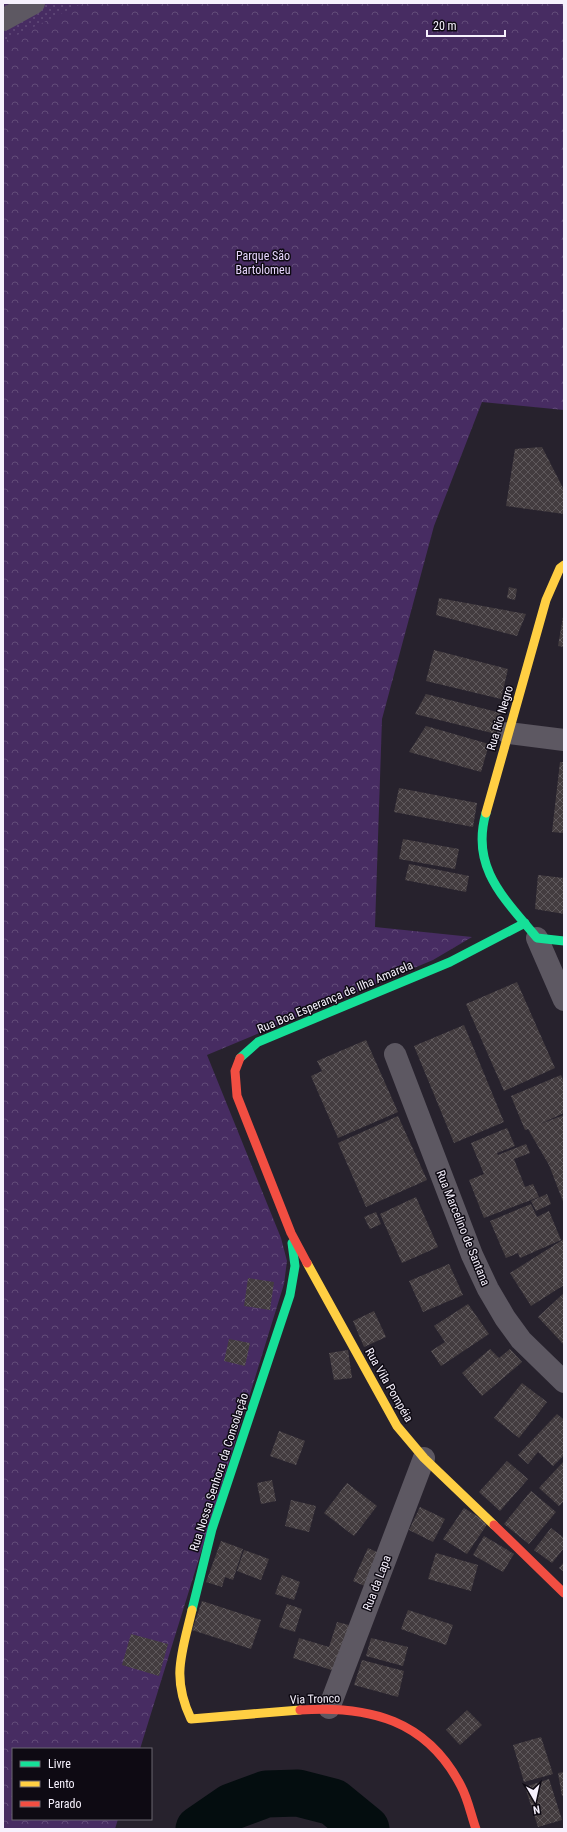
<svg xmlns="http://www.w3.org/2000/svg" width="567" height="1832" font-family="'Roboto Condensed',sans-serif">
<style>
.forest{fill:url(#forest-crowns)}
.park{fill:url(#park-dots)}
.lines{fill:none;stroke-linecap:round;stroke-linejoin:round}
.river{stroke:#040d0f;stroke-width:47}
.building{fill:url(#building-cross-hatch)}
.street{stroke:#5d5862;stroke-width:22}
.fast{stroke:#16e098;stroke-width:9}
.slow{stroke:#ffcf43;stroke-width:9}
.jam{stroke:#f24e42;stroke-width:9}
.labels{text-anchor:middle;stroke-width:3;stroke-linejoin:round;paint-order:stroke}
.park-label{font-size:12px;fill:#e7d6fd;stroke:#0e0a13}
.street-label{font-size:12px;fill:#f6f1fd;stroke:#0e0a13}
</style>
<defs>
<pattern id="forest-crowns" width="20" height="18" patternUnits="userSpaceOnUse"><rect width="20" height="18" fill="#472c62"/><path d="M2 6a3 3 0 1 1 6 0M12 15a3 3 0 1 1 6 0" fill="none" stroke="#624b79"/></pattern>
<pattern id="park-dots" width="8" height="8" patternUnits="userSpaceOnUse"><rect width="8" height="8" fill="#472c62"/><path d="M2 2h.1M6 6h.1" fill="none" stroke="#624b79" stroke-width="1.8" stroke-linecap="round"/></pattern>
<pattern id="building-cross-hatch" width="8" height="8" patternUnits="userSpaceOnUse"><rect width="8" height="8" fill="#433c3f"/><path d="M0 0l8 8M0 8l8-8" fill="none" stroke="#5f595c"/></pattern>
</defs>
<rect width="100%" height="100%" fill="#27222d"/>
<path class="forest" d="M3,3H564V410L482,402L434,526L382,719L375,927L472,937L433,960L207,1055L281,1238L287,1261L284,1284L140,1749H13V1819H118L115,1829H3Z"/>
<path class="park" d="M3,3H83L3,42Z"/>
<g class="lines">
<path class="river" d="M199,1829L231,1807L266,1794L298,1793L333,1802L366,1829"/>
</g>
<g class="building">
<path d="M542,447L564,490V514L506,506L515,449Z"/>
<path d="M509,587L517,589L515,600L507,598Z"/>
<path d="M439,598L526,614L517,636L436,615Z"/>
<path d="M563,617H564V647L558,646Z"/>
<path d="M434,650L508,669L501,699L426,681Z"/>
<path d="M426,694L501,713L496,734L415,714Z"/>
<path d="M426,726L489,744L481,772L409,752Z"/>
<path d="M560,762H564V833L552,832Z"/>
<path d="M399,788L477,803L473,827L394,812Z"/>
<path d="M403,839L459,849L455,869L399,859Z"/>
<path d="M409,864L469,876L466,892L405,880Z"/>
<path d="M538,875L564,878V914L535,909Z"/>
<path d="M517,982L555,1068L504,1091L466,1004Z"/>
<path d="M464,1025L504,1122L454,1143L414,1046Z"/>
<path d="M366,1040L398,1112L338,1138L311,1076L322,1071L317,1061Z"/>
<path d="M561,1075L564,1082V1113L540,1124L564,1115V1204L549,1165L528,1129L525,1130L511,1096Z"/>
<path d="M398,1116L427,1180L366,1207L338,1143Z"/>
<path d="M507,1128L515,1146L497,1153L498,1155L526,1144L530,1153L514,1159L525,1187L533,1184L539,1197L484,1218L469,1180L484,1174L471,1143Z"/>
<path d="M547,1194L551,1204L536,1211L531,1201Z"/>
<path d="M416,1197L438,1247L402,1263L380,1214Z"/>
<path d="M531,1204L537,1217L549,1211L561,1240L520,1258L518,1253L506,1258L490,1221Z"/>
<path d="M376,1212L381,1224L370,1229L364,1217Z"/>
<path d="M564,1239V1285L531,1306L510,1273Z"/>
<path d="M449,1264L463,1295L423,1312L409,1281Z"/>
<path d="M248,1278L274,1282L270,1310L244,1306Z"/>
<path d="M564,1293V1345L538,1317Z"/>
<path d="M468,1304L489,1334L441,1366L431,1351L445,1342L434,1326Z"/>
<path d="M374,1311L386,1337L364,1347L353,1321Z"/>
<path d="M229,1339L250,1343L245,1366L224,1361Z"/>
<path d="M490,1349L499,1358L510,1349L522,1362L482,1396L462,1373Z"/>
<path d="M348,1350L352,1378L334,1380L329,1353Z"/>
<path d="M522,1383L547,1402L519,1438L494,1418Z"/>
<path d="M557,1414L564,1420V1455L553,1466L538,1452L528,1464L518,1455Z"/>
<path d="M279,1431L305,1441L296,1465L270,1456Z"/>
<path d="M507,1461L528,1479L500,1511L479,1492Z"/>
<path d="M564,1461V1501L559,1506L539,1488Z"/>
<path d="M272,1480L276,1501L261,1504L257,1483Z"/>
<path d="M347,1483L377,1506L354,1536L324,1513Z"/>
<path d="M531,1491L556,1512L529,1544L504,1524Z"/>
<path d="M291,1500L316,1506L309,1532L285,1526Z"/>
<path d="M420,1507L445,1519L433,1542L409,1530Z"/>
<path d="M464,1508L488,1523L467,1554L443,1539Z"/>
<path d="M551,1528L564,1538V1548L552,1563L534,1550Z"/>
<path d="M484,1536L514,1554L503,1572L473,1555Z"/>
<path d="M221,1541L243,1549L233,1580L225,1577L222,1587L206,1582Z"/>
<path d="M368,1548L381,1554L367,1587L353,1581Z"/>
<path d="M244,1550L269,1559L261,1580L237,1571Z"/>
<path d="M436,1553L478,1565L471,1591L428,1579Z"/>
<path d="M564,1562V1572L559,1568Z"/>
<path d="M282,1575L300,1582L294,1600L275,1594Z"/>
<path d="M202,1601L261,1620L251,1649L192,1630Z"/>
<path d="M287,1604L302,1609L295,1632L279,1627Z"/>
<path d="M408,1610L453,1625L446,1645L401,1629Z"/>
<path d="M337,1622L349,1625L335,1671L293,1658L299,1638L329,1647Z"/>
<path d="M131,1634L168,1644L159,1676L122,1665Z"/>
<path d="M371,1638L408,1647L403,1666L366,1656Z"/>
<path d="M362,1660L404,1671L398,1697L354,1685Z"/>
<path d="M467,1710L482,1725L460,1745L446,1730Z"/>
<path d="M541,1737L553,1774L524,1782L513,1745Z"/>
<path d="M564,1772V1796H562L558,1773Z"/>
<path d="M549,1779L562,1820L538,1827L525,1787Z"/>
</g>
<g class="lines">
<g class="street">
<path d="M3,20L34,3"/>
<path d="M508,733L564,740"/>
<path d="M537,938L564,1000"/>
<path d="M395,1054L472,1255L488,1289L505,1318L521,1340L564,1382"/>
<path d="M329,1708L424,1458"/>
</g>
<g class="fast">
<path d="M486,813C470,868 505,899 537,938L564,941"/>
<path d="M240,1058L258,1042L450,962L525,923"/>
<path d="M192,1610L212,1529L290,1295L295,1266L292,1243"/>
</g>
<g class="slow">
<path d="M486,813L546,600L560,568L564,565"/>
<path d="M307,1263L397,1426L424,1458L494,1525"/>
<path d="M192,1610C182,1653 171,1677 191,1719L300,1710"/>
</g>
<g class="jam">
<path d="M240,1058L235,1071L237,1096L291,1233L307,1263"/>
<path d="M494,1525L564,1593"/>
<path d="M300,1710C369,1705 427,1720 461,1786C468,1799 471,1815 476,1829"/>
</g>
</g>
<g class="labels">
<g class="park-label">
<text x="263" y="260">Parque São<tspan x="263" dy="14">Bartolomeu</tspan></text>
</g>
<g class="street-label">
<text transform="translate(500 718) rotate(-74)" y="4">Rua Rio Negro</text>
<text transform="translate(335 997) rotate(-23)" y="4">Rua Boa Esperança de Ilha Amarela</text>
<text transform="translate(463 1228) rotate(68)" y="4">Rua Marcelino de Santana</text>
<text transform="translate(389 1385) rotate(60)" y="4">Rua Vila Pompéia</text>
<text transform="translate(219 1472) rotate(-72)" y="4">Rua Nossa Senhora da Consolação</text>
<text transform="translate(377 1583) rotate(-69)" y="4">Rua da Lapa</text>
<text transform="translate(315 1699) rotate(-2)" y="4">Via Tronco</text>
</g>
</g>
<rect width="567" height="1832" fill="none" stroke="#f6f1fd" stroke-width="8"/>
<rect x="12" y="1748" width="140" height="72" fill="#0e0a13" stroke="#6b6671"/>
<rect x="20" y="1761" width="20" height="6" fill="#16e098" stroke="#6b6671"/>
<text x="48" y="1768" font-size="12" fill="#f6f1fd">Livre</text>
<rect x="20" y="1781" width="20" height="6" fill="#ffcf43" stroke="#6b6671"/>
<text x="48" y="1788" font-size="12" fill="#f6f1fd">Lento</text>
<rect x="20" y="1801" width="20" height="6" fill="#f24e42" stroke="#6b6671"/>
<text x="48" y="1808" font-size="12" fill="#f6f1fd">Parado</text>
<g transform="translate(535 1800) rotate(171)" stroke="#0e0a13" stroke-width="3" paint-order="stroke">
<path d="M0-3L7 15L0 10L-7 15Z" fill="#f6f1fd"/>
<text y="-6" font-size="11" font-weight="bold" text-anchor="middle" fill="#f6f1fd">N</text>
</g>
<path d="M427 30v6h78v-6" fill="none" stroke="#f6f1fd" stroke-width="2"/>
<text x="433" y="30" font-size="12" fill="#f6f1fd" stroke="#0e0a13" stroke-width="3" paint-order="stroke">20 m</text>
</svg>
